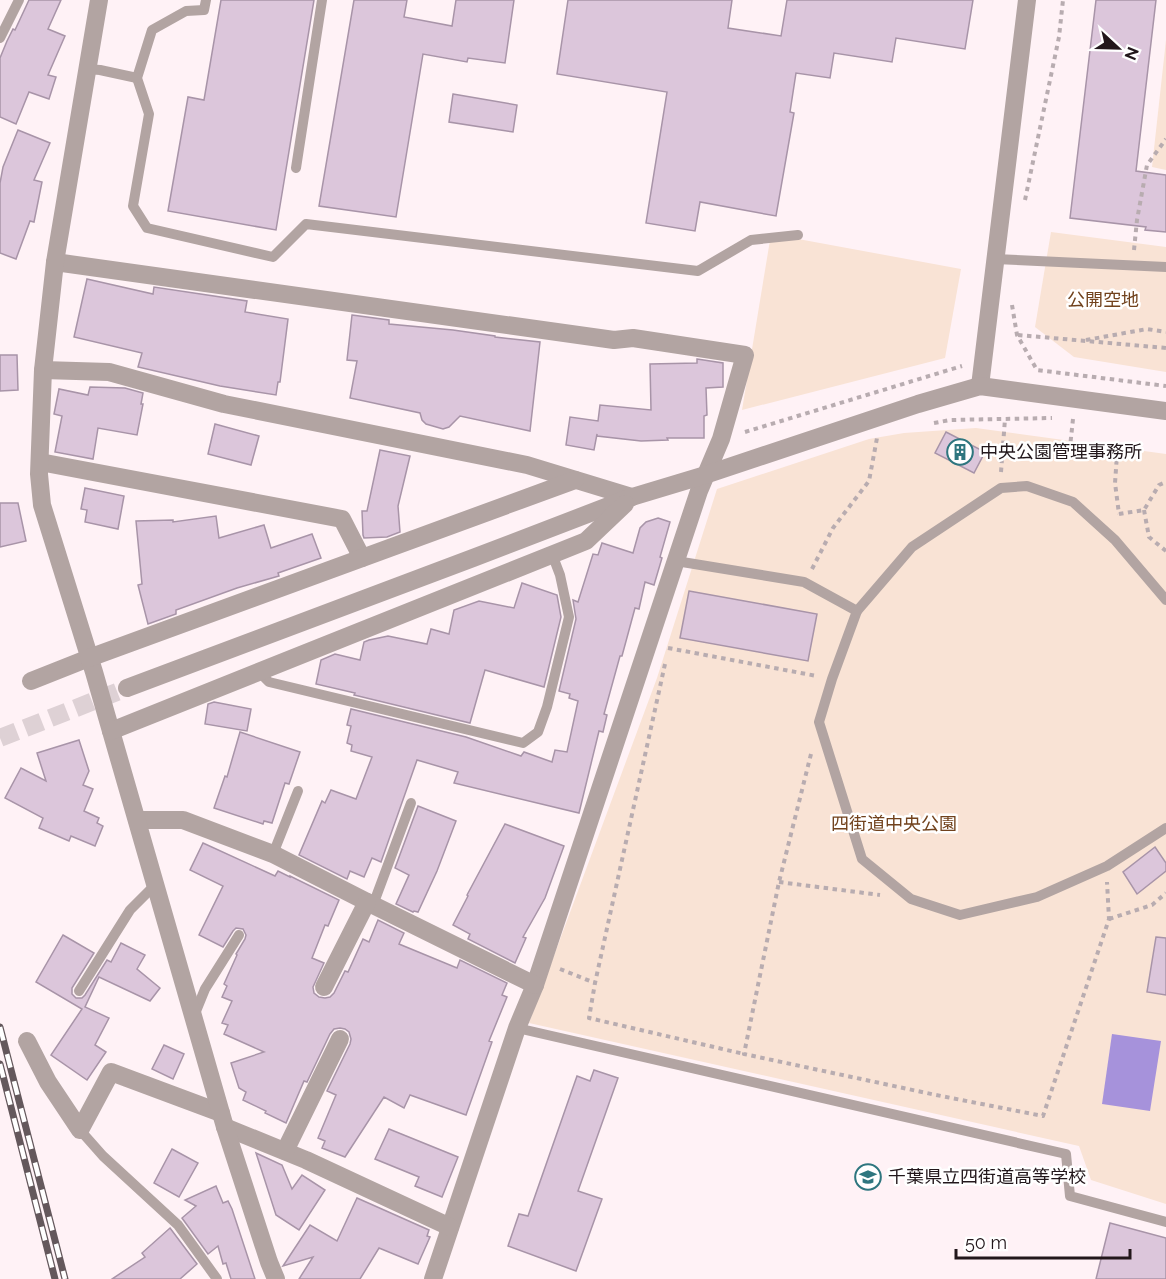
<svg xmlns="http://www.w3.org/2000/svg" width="1166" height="1279" font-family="Raleway,'Noto Sans JP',sans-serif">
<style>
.green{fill:#f9e3d5}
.water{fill:#a692db}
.building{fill:#dcc6db;stroke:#a894a8;stroke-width:1.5}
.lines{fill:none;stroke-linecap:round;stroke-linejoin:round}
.tertiary-tunnel{stroke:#ded1d5;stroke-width:18;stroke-dasharray:18 9;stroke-linecap:butt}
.path{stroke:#b8acb0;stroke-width:4;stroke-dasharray:4.5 4.5;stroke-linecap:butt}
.service{stroke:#b2a4a2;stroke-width:10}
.minor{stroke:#b2a4a2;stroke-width:18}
.tertiary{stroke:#b2a4a2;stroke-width:18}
.rail-casing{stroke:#64585c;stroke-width:7}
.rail{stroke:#fff;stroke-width:4.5;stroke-dasharray:14;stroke-linecap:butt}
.labels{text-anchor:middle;stroke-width:5;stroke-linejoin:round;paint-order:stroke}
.park-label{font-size:18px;fill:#71421d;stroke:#fff}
.poi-label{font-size:18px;fill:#22171b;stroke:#fff;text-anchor:start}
</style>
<rect width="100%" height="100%" fill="#fff2f6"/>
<g class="green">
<path d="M1166,40V170L1152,167Z"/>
<path d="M1051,232L1166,247V372L1074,357L1035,327Z"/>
<path d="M771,234L961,269L945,358L742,410Z"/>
<path d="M976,428L1166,454V1204L1091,1180L1079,1146L529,1023L657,678L717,489L869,439L904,433Z"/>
</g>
<path class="water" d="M1112,1034L1161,1041L1150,1111L1102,1104Z"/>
<g class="building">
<path d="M29,0H61L48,29L65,36L48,75L56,77L49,99L29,92L16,124L0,117V58L7,41L13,29L15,30Z"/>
<path d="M221,0H314L276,230L168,211L188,97L204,100Z"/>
<path d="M354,0H407L404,17L452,26L456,0H514L505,63L468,58L467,62L423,54L396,217L319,206Z"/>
<path d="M568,0H732L728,28L781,36L787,0H973L965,49L896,38L892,62L834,53L830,78L796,73L790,112L794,113L776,216L700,202L695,231L646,223L667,92L557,74Z"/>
<path d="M1096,0H1156L1136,171L1166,175V232L1145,230L1146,227L1070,218Z"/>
<path d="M453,94L517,105L513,132L449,122Z"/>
<path d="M18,130L50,143L34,180L42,182L34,222L30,221L16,259L0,253V183L3,167Z"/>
<path d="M87,279L153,294L154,287L247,301L245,312L288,319L280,382H278L276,395L220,386L138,367L142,353L74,337Z"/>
<path d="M352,315L389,320V324L453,330L495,336V337L540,342L530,431L460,416L449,427L443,429L426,424L422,420L420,413L350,398L357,361L347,360Z"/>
<path d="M0,355H17L18,390L0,391Z"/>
<path d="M697,359L723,363V387L706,388L707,415L704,416V438H667L668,440L641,441L597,436V434L594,450L566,445L570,417L598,421L600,405L651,410L650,364L697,363Z"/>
<path d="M90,387L125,388L143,393L141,404H143L137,435L98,428L93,459L55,452L62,416L54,414L59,389L88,395Z"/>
<path d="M215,424L259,436L251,465L208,454Z"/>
<path d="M946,432L985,452L974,473L935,453Z"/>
<path d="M380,450L410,456L398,506L400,532L387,537L364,538L363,535L362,511H367Z"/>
<path d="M85,488L124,496L118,529L85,522L87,510L81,509Z"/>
<path d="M0,503H18L26,541L0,547Z"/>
<path d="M216,516L219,538L264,525L271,548L312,534L321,558L278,573L279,576L237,588L176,610V614L148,624L138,585L142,584L136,521L173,520V522Z"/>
<path d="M658,518L670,522L660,557L662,558L654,585L645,582L639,609L635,608L622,656H620L604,714L607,715L603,732L599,731L579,813L454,783L458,772L417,760L381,862L372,858L364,877L350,871L347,879L299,855L322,801L325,803L331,790L356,799L372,757L351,751L352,745L347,743L351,726L347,725L351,709L466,737L521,756L524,752L552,762L555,750L567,752L578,701L569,698L570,694L559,691L576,619L573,600L578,602L593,554L598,555L602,543L633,553L640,528L646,522Z"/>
<path d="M522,583L557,595L561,617L544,687L485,670L470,723L354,695L355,693L316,684L321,660L335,654L360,660L364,642L369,640L388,636L427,644L431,629L449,634L454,610L479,601L514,608Z"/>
<path d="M689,591L817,614L808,661L680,638Z"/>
<path d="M214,702L251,709L247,731L205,724L208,704Z"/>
<path d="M240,732L300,752L289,784L285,783L272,823L264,821L263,824L214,808L225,776L227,777Z"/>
<path d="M79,740L89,771L83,785L93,789L84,811L99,818L97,823L103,826L95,846L71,836L69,841L39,828L43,818L5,798L21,768L46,781L37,753Z"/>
<path d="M418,806L456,821L437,871L418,912L414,911L413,912L396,904L409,875L395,868Z"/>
<path d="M505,824L564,846L545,898L523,937L526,938L515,963L468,939L470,934L453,925L468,896L467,895Z"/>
<path d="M203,843L275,876L278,871L290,877V876L339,900L328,926L325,925L312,958L324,963L313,987L314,993L319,997L325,998L330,997L334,993L345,971L348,972L363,939L369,942L378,920L404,933L399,944L457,968L460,960L507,983L502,995L507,997L489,1041L492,1042L466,1115L410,1095L404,1108L384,1097L345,1157L322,1148L325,1141L318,1138L336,1095L327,1091L350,1044L351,1039L349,1032L345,1029L340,1028L334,1029L330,1034L307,1082L304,1081L286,1123L265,1113L266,1111L243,1100L246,1092L239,1088L231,1063L264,1052L224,1034L228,1025L222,1023L232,1001L222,997L227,986L224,984L237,955L236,954L245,939L246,935L243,929L236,928L233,931L223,947L199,935L223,886L190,870Z"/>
<path d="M1155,847L1166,863V871L1137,894L1123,872Z"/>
<path d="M63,935L94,953L72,988V994L76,998H82L85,995L107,960L111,962L121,943L145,955L137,969L160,988L150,1001L99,977L85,1007L109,1018L95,1045L106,1052L87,1080L51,1055L82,1009L36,982Z"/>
<path d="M1156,937L1166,938V995L1147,992Z"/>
<path d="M164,1045L184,1054L173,1079L152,1069Z"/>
<path d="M594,1070L618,1078L578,1191L602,1199L576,1271L508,1246L519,1214L528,1216L577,1076L590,1081Z"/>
<path d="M389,1129L458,1157L442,1197L415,1186L419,1177L375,1159Z"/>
<path d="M172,1149L198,1163L179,1197L154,1183Z"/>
<path d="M256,1153L282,1165L292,1189L302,1175L325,1190L299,1230L276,1215Z"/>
<path d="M216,1186L223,1203L228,1201L232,1209L255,1279H231L226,1263L223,1264L218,1246L208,1254L182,1218L196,1206L185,1200Z"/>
<path d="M357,1198L429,1230L427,1236L430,1237L418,1264L379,1248L360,1279H299L313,1257L283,1266L310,1225L337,1241Z"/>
<path d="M1110,1223L1166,1238V1279H1096Z"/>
<path d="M170,1228L197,1264L180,1279H112L145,1257L142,1253Z"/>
</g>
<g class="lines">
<path class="tertiary-tunnel" d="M0,738L127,688"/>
<g class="path">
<path d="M1025,200L1059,37L1063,0"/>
<path d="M1134,250L1137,220L1147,165L1166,139"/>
<path d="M1012,305L1017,335L1037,370L1166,386"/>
<path d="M1018,335L1166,348"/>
<path d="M1086,340L1147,329L1166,332"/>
<path d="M1073,419L1070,447L1117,455L1115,483L1119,514"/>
<path d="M934,423L950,420L1052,418"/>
<path d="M745,432L962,366"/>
<path d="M1001,472L1005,419"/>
<path d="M1144,510L1149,537L1166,551"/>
<path d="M1119,514L1144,510L1159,485L1166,482"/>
<path d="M812,569L833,528L869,481L877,438"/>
<path d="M668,648L817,676"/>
<path d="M665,664L595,983L589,1018L744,1054"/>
<path d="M811,754L779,882L744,1054L936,1095L1043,1116L1109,919L1107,882"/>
<path d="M779,882L880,895"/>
<path d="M1109,919L1152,905L1166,893"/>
<path d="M560,969L595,983"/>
</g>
<g class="service">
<path d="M206,0L204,10L186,11L152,30L137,78L149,114L133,206L147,228L273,257L306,224L698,271L751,240L798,235"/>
<path d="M0,38L19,0"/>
<path d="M87,69L100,70L137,78"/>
<path d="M296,168L322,0"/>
<path d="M995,259L1166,267"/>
<path d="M676,561L804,582L857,611"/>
<path d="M1166,600L1115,540L1073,502L1027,486L1001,488L912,547L857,611L832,679L819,722L862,859L911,899L960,915L1037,897L1107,866L1166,828"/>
<path d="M259,672L269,682L523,743L538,732L547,707L569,617L560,575L552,554"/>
<path d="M273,854L298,791"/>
<path d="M373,905L411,803"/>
<path d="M79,991L130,910L155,885"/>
<path d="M194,1016L205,989L239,935"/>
<path d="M517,1028L1066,1154L1070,1196L1166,1222"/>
<path d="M80,1130L103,1156L178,1225L217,1279"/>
</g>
<g class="minor">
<path d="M55,262L614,340L633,338L745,355L721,439L699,491L535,985L517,1028L433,1279"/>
<path d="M43,370L109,372L224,404L527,465L632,497"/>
<path d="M40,462L342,519L362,558"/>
<path d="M31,681L89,658"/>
<path d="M137,820H183L273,854L373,905L535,985"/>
<path d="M324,987L367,902"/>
<path d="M27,1041L48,1082L80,1130L111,1072L221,1113"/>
<path d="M225,1127L306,1160L450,1227"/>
<path d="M285,1151L340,1039"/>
</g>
<g class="tertiary">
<path d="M99,0L55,262L43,370L39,474L42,505L94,672L225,1127L269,1262L276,1279"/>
<path d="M980,386L1027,0"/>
<path d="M89,658L575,480"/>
<path d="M127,688L473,558L632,497L705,475L918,404L980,386L1166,411"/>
<path d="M111,731L586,541L625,504"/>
</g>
<g class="rail-casing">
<g id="rail">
<path d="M0,1027L65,1279"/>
<path d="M0,1064L55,1279"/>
</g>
</g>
<use href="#rail" class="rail"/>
</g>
<defs>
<g id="building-ring" transform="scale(1.35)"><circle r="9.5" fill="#fff" stroke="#2e767f" stroke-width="1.5"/><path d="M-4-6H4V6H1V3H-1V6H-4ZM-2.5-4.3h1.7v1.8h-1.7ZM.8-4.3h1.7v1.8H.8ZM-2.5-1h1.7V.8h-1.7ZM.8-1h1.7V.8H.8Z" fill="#2e767f"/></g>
<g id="school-ring" transform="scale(1.35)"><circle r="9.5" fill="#fff" stroke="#2e767f" stroke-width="1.5"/><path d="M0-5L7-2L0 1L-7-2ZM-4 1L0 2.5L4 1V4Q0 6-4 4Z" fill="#2e767f"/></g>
</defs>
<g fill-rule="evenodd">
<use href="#building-ring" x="960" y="452"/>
<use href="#school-ring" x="868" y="1177"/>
</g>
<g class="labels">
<g class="park-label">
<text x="1103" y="306">公開空地</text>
<text x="894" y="830">四街道中央公園</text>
</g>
<g class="poi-label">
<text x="980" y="458">中央公園管理事務所</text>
<text x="888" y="1183">千葉県立四街道高等学校</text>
</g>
</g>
<g transform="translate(1118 48) rotate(112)" stroke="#ffffff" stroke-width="4.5" paint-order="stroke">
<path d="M0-4.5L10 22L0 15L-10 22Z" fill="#22171b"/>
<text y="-9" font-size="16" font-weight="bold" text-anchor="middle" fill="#22171b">N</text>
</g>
<path d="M956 1249v9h174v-9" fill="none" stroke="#22171b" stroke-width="3"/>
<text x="965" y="1249" font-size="18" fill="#22171b" stroke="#ffffff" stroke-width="4.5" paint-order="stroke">50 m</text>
</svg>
